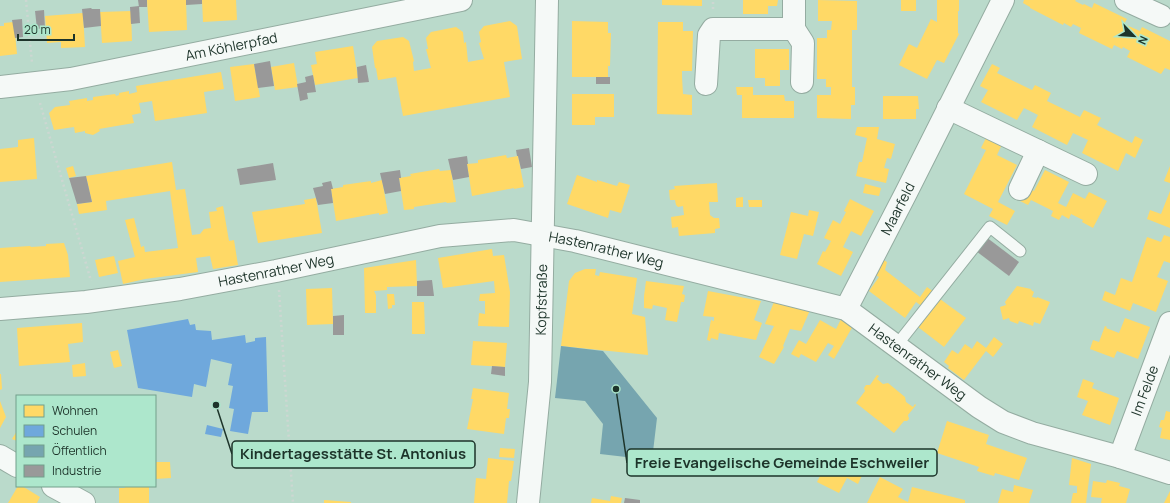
<svg xmlns="http://www.w3.org/2000/svg" width="1170" height="503" font-family="Manrope,sans-serif">
<style>
.homes{fill:#ffd966}
.schools{fill:#6fa8dc}
.public{fill:#76a5af}
.industry{fill:#999}
.lines{fill:none;stroke-linecap:round;stroke-linejoin:round}
.lane-casing{stroke:#94aca1;stroke-width:13}
.street-casing{stroke:#94aca1;stroke-width:24}
.path{stroke:#cdd7d2;stroke-width:2.5;stroke-dasharray:2 3;stroke-linecap:butt}
.lane{stroke:#f5f9f7;stroke-width:11}
.street{stroke:#f5f9f7;stroke-width:22}
.labels{text-anchor:middle;stroke-width:4;stroke-linejoin:round;paint-order:stroke}
.street-label{font-size:14px;fill:#1d342a;stroke:#ade7cc}
.leader{fill:none;stroke:#1d342a;stroke-width:1.5}
.callout-dot{fill:#1d342a;stroke:#ade7cc;stroke-width:1.5}
.callout{fill:#ade7cc;stroke:#1d342a;stroke-width:1.5}
.callout-label{font-size:15px;text-anchor:middle;font-weight:bold;fill:#1d342a}
</style>
<rect width="100%" height="100%" fill="#badacb"/>
<g class="homes">
<path d="M147,0H186L187,30L149,32Z"/>
<path d="M202,0H236L237,20L203,22Z"/>
<path d="M662,0H702V6L662,5Z"/>
<path d="M743,0H778L777,6H768V14H743Z"/>
<path d="M818,0L857,1V30H852V87H855V105H851V119L817,118V95H831V87H826V79H817V38H827V30H831L832,21H818Z"/>
<rect x="901" y="0" width="15" height="11"/>
<path d="M937,0H959V11H958V33L959,34L944,63L937,60L927,79L899,65L909,44L917,48L931,19L937,22Z"/>
<path d="M1024,0H1076L1075,1L1083,5L1084,4L1092,8L1094,3L1127,19L1124,24L1140,31L1142,27L1170,41V70L1165,68L1161,74L1127,57L1130,51L1123,47L1122,49L1114,45L1112,49L1079,33L1081,28L1073,24L1071,27L1064,23L1063,25L1030,8V7L1023,3Z"/>
<path d="M131,11L132,41L102,43L100,12Z"/>
<path d="M83,13L85,47L61,48V42L47,43L45,16Z"/>
<path d="M510,21L517,26L522,59L504,62L510,97L403,116L396,77L378,80L376,68H375L372,47L377,41L403,37L409,41L414,61L413,62L414,71L431,68L426,49H428L426,38L431,32L456,27L463,32L464,43L466,42L468,62L484,59L479,43L481,42L479,32L484,26Z"/>
<path d="M572,21L608,22V33H611L610,66H608V77H572Z"/>
<path d="M14,22L17,54L0,56V26H4V23Z"/>
<path d="M658,22H683V31H693L692,71H682V77L683,94L692,95V115L657,114Z"/>
<path d="M353,46L358,78L315,85L311,65L317,64L315,52Z"/>
<path d="M755,49H789V70H780V86H765V78H755Z"/>
<path d="M294,63L298,87L275,90L271,67Z"/>
<path d="M254,64L260,97L235,101L230,67Z"/>
<path d="M992,64L1000,68L997,73L1032,90L1035,85L1051,93L1047,101L1080,117L1084,110L1101,118L1097,125L1132,143L1135,136L1143,140L1135,158L1126,153L1118,171L1082,153L1088,140L1073,133L1067,145L1032,127L1038,115L1024,108L1017,120L981,102L988,90L980,86Z"/>
<path d="M221,72L224,89L204,92L207,113L155,121L152,101L139,103L141,113L132,115L134,123L99,129L100,131L93,135L85,133V131L75,133L74,127L54,130L49,113L55,107L70,105L69,101L87,98V101L93,100V97L115,94L116,96L119,95V93L129,91V94L137,92L136,86Z"/>
<path d="M736,87H753V95H784L785,101H794V118H742V95H737Z"/>
<path d="M572,94H614V117H595V125H572Z"/>
<path d="M883,96H918L919,109H916V119H883Z"/>
<path d="M857,127H879L877,139L895,144L891,159L887,158L884,168L889,169L886,183L856,176L859,162H862L867,138L855,135Z"/>
<path d="M989,132L1004,140L997,155L1017,165L998,202L1015,211L1007,225L989,216L993,209L964,194L986,150L981,148Z"/>
<path d="M34,138L37,179L0,182V149L18,147V140Z"/>
<path d="M506,155L507,158L518,156L524,187L514,189V188L472,196L467,164L478,163V160Z"/>
<path d="M172,162L176,190L185,189L192,235L200,234L204,229L211,228L209,212L217,211L216,208L223,206L229,241L234,240L238,265L213,269L210,256L196,258L198,272L145,279L123,284L118,261L135,257L125,220L134,218L141,247L144,246L145,252L178,248L170,191L106,201L107,210L79,214L77,204L92,202L86,176Z"/>
<path d="M73,166L76,176L69,178L66,168Z"/>
<path d="M1170,166V183L1164,181Z"/>
<path d="M439,169L440,171L451,170L456,202L447,203L446,202L414,207V209L404,210L399,178L411,176L410,174Z"/>
<path d="M1045,170L1069,182L1058,203L1066,207L1073,193L1085,199L1089,192L1107,201L1093,228L1082,222L1083,220L1071,214L1069,219L1062,215L1059,220L1051,216L1053,211L1031,200L1028,205L1020,201L1027,187L1034,191Z"/>
<path d="M577,175L597,182V180L617,186L619,182L630,185L621,213L610,210L608,218L567,204Z"/>
<path d="M382,180L388,213L379,215V213L336,221L331,189L343,187V185L371,181V183Z"/>
<path d="M717,183L718,202H709L710,215L714,218H719L720,228L715,229V233L679,236L678,227L672,228L671,217L684,215L683,206L678,207L676,205L675,200H670L669,190L675,189L674,186Z"/>
<path d="M865,184L881,188L879,196L863,193Z"/>
<path d="M1170,191V228L1147,219L1150,210L1161,214Z"/>
<path d="M743,197V207H736V198Z"/>
<path d="M316,198L322,233L258,243L252,212L305,204L304,200Z"/>
<path d="M850,199L874,211L861,236L851,231L843,247L853,252L841,276L817,264L823,251L825,252L831,241L824,238L833,220L840,224L846,212L844,211Z"/>
<path d="M748,200H762V207H749Z"/>
<path d="M809,210L819,212L813,236L804,234L797,259L780,255L791,212L808,216Z"/>
<path d="M1164,235L1170,237V263L1164,261L1157,277L1168,281L1156,312L1133,303L1130,311L1102,300L1105,291L1115,295L1121,278L1132,282L1147,237L1161,242Z"/>
<path d="M64,243L68,255L70,277L0,282V248L30,246L31,247L46,246V244Z"/>
<path d="M492,249L493,256L504,255L510,292L509,327L478,326L479,313L485,314V301H479L480,294L495,293L494,281L443,288L438,258Z"/>
<path d="M114,256L118,273L99,277L95,260Z"/>
<path d="M878,257L887,262L885,270L920,297L927,287L934,292L923,307L916,302L905,318L869,291L879,277L871,272Z"/>
<path d="M416,260L417,286L387,287V290L374,291L376,295V313H365L364,268Z"/>
<path d="M585,269H596L595,275L599,276L600,272L637,278L632,314L645,317L648,355L561,346L569,281L575,273Z"/>
<path d="M646,281L684,286L682,294L685,295L684,302H681L677,322L665,320L667,308L653,305L652,309L644,308V296Z"/>
<path d="M1017,286L1031,289V290L1034,292L1032,297L1037,298V297L1050,302L1040,324L1034,322L1033,326L1019,321L1018,324L1010,321L1009,318L1003,320L1000,307L1006,305L1005,302Z"/>
<path d="M332,288L333,324L307,325L306,289Z"/>
<path d="M708,291L761,301L754,320L762,323L756,340L719,333L718,340L711,338L710,341L707,340L711,320L714,321V317L703,316Z"/>
<path d="M387,294H394L395,305H392V308L388,309Z"/>
<path d="M940,299L966,318L944,347L918,327Z"/>
<path d="M412,302H424L425,334H412Z"/>
<path d="M774,302L810,310L801,331L790,329L783,346L784,347L774,364L759,357L774,326L765,324Z"/>
<path d="M1125,318L1150,327L1138,359L1117,351L1114,358L1090,349L1093,340L1099,342L1105,326L1107,327L1106,328L1119,333Z"/>
<path d="M841,319L853,326L834,359L828,355L834,346L828,343L816,362L801,354L799,358L791,354L799,340L806,344L820,320L836,329Z"/>
<path d="M82,323L83,342L68,344L70,362L19,366L17,328Z"/>
<path d="M994,337L1003,344L993,357L986,351L964,380L948,368L949,366L944,362L952,350L958,354L965,344L972,349L977,341L986,348Z"/>
<path d="M473,341L507,343L505,367L471,365Z"/>
<path d="M118,350L122,366L114,368L110,352Z"/>
<path d="M85,363L86,376L73,377L72,365Z"/>
<path d="M0,374H1L2,389L0,390Z"/>
<path d="M877,375L879,376L877,379L883,384L888,383L905,397L906,402L913,407L915,404L916,405L908,415L909,419L907,421H904L894,433L856,403L865,391L864,388L866,385H870Z"/>
<path d="M1083,379L1094,383L1092,388L1119,398L1110,425L1082,415L1088,401L1077,397Z"/>
<path d="M473,388L509,393L507,409H510L509,418H506L504,434L467,429L473,399H471Z"/>
<path d="M0,401L6,417L0,428Z"/>
<path d="M1166,411L1170,412V440L1160,438L1162,428L1159,427L1161,420H1164Z"/>
<path d="M947,421L989,435L986,444L1027,458L1019,480L995,473L994,476L977,471L979,467L937,453Z"/>
<path d="M17,431V441L12,439Z"/>
<path d="M500,448L515,449L514,458L499,457Z"/>
<path d="M832,452L865,469L858,484L847,478L839,493L817,482Z"/>
<path d="M488,458L514,461L511,481H509L507,503H474L476,478L486,479Z"/>
<path d="M1072,458L1091,464L1086,503H1071L1073,493H1077V486L1069,485Z"/>
<path d="M155,462H170L171,478L155,479Z"/>
<path d="M880,477L903,489L898,497L908,502L912,487L965,500V503H867Z"/>
<path d="M1107,480L1120,483L1119,486L1130,489L1126,503H1101L1102,498L1091,497L1093,481L1106,483Z"/>
<path d="M1014,485L1033,490L1029,503H998L1002,489L1013,492Z"/>
<path d="M18,486H22L40,497L37,503H8Z"/>
<path d="M124,486H149V503H119V488H125Z"/>
<path d="M1170,491V503H1164Z"/>
<path d="M611,496L622,498L621,503H591L592,498L610,501Z"/>
<path d="M324,500L351,502V503H324Z"/>
</g>
<g class="schools">
<path d="M188,319L190,325L195,324L196,330L211,331L212,340L245,335L246,343L255,341V338L266,337L268,412H252L248,434L230,431L234,409L229,408L233,386L228,385L232,364L211,359L206,387L194,384L192,397L138,388L127,330Z"/>
<path d="M207,425L223,429L221,437L205,434Z"/>
</g>
<path class="public" d="M561,346L603,351L657,418L652,460L600,454L603,424L585,401L555,398Z"/>
<g class="industry">
<path d="M138,0H147V7H139Z"/>
<path d="M186,0H202V4L186,5Z"/>
<path d="M139,6L140,23L131,24L130,7Z"/>
<path d="M91,8L92,9H100L101,26L84,28L82,9Z"/>
<path d="M44,10L45,28L37,29L35,11Z"/>
<path d="M22,19L23,37L15,38L12,20Z"/>
<path d="M270,61L274,86L258,88L254,64Z"/>
<path d="M366,65L369,82L358,83L357,67Z"/>
<path d="M313,75L316,92L307,93L308,99L300,101L297,84L306,82L305,77Z"/>
<rect x="596" y="77" width="14" height="7"/>
<path d="M529,148L532,167L521,169L518,156H517L516,150Z"/>
<path d="M467,156L468,164H467L469,177L453,180L448,159Z"/>
<path d="M273,163L276,180L240,185L237,169Z"/>
<path d="M400,170L401,178H399L401,191L385,194L380,173Z"/>
<path d="M86,176L92,202L77,204L69,178Z"/>
<path d="M331,181L333,189H331L333,203L318,205L313,188L323,186L322,183Z"/>
<path d="M986,237L1019,262L1009,276L976,251Z"/>
<path d="M432,280L434,296H417V281Z"/>
<path d="M344,315V335H333V316Z"/>
<path d="M492,366L505,367V376L491,374Z"/>
<path d="M625,498L640,500V503H624Z"/>
</g>
<g class="lines">
<g class="lane-casing">
<path id="lane" d="M896,346L990,227L1020,251"/>
</g>
<g class="street-casing">
<g id="street">
<path d="M1126,0L1161,16"/>
<path d="M794,29L803,43L802,82"/>
<path d="M706,84L709,35L713,29H794V0"/>
<path id="s1" d="M0,87L71,79L461,0"/>
<path d="M948,108L1086,174"/>
<path d="M1020,189L1038,151"/>
<path id="s2" d="M0,309L86,302L180,289L276,271L440,236L514,230L575,241L846,309L979,407L1003,422L1032,433L1120,457L1170,473"/>
<path id="s3" d="M846,309L906,193L1003,0"/>
<path d="M0,456L17,466"/>
<path id="s4" d="M1120,457L1170,323"/>
<path d="M53,486L84,503"/>
<path id="s5" d="M528,503L540,382L547,0"/>
</g>
</g>
<g class="path">
<path d="M26,0L32,63"/>
<path d="M713,9V0"/>
<path d="M40,103L91,281"/>
<path d="M279,290L293,503"/>
</g>
<use href="#lane" class="lane"/>
<use href="#street" class="street"/>
</g>
<g class="labels">
<g class="street-label">
<text dy="5" stroke="none"><textPath href="#s1" startOffset="235">Am Köhlerpfad</textPath></text>
<text dy="5" stroke="none"><textPath href="#s3" startOffset="113">Maarfeld</textPath></text>
<text dy="5" stroke="none"><textPath href="#s2" startOffset="615">Hastenrather Weg</textPath></text>
<text dy="5" stroke="none"><textPath href="#s2" startOffset="279">Hastenrather Weg</textPath></text>
<text dy="5" stroke="none"><textPath href="#s5" startOffset="204">Kopfstraße</textPath></text>
<text dy="5" stroke="none"><textPath href="#s2" startOffset="951">Hastenrather Weg</textPath></text>
<text dy="5" stroke="none"><textPath href="#s4" startOffset="71">Im Felde</textPath></text>
</g>
</g>
<path class="leader" d="M216 405L232 454M616 389L627 463"/>
<g class="callout-dot">
<circle cx="216" cy="405" r="4"/>
<circle cx="616" cy="389" r="4"/>
</g>
<g class="callout">
<rect x="232" y="441" width="243" height="27" rx="4"/>
<rect x="627" y="449" width="310" height="27" rx="4"/>
</g>
<g class="callout-label">
<text x="353" y="459">Kindertagesstätte St. Antonius</text>
<text x="782" y="468">Freie Evangelische Gemeinde Eschweiler</text>
</g>
<rect x="16" y="395" width="140" height="92" fill="#ade7cc" stroke="#739f8b"/>
<rect x="24" y="405" width="20" height="12" fill="#ffd966" stroke="#739f8b"/>
<text x="52" y="415" font-size="12" fill="#1d342a">Wohnen</text>
<rect x="24" y="425" width="20" height="12" fill="#6fa8dc" stroke="#739f8b"/>
<text x="52" y="435" font-size="12" fill="#1d342a">Schulen</text>
<rect x="24" y="445" width="20" height="12" fill="#76a5af" stroke="#739f8b"/>
<text x="52" y="455" font-size="12" fill="#1d342a">Öffentlich</text>
<rect x="24" y="465" width="20" height="12" fill="#999999" stroke="#739f8b"/>
<text x="52" y="475" font-size="12" fill="#1d342a">Industrie</text>
<g transform="translate(1134 36) rotate(115)" stroke="#ade7cc" stroke-width="3" paint-order="stroke">
<path d="M0-3L7 15L0 10L-7 15Z" fill="#1d342a"/>
<text y="-6" font-size="11" font-weight="bold" text-anchor="middle" fill="#1d342a">N</text>
</g>
<path d="M18 34v6h56v-6" fill="none" stroke="#1d342a" stroke-width="2"/>
<text x="24" y="34" font-size="12" fill="#1d342a" stroke="#ade7cc" stroke-width="3" paint-order="stroke">20 m</text>
</svg>
